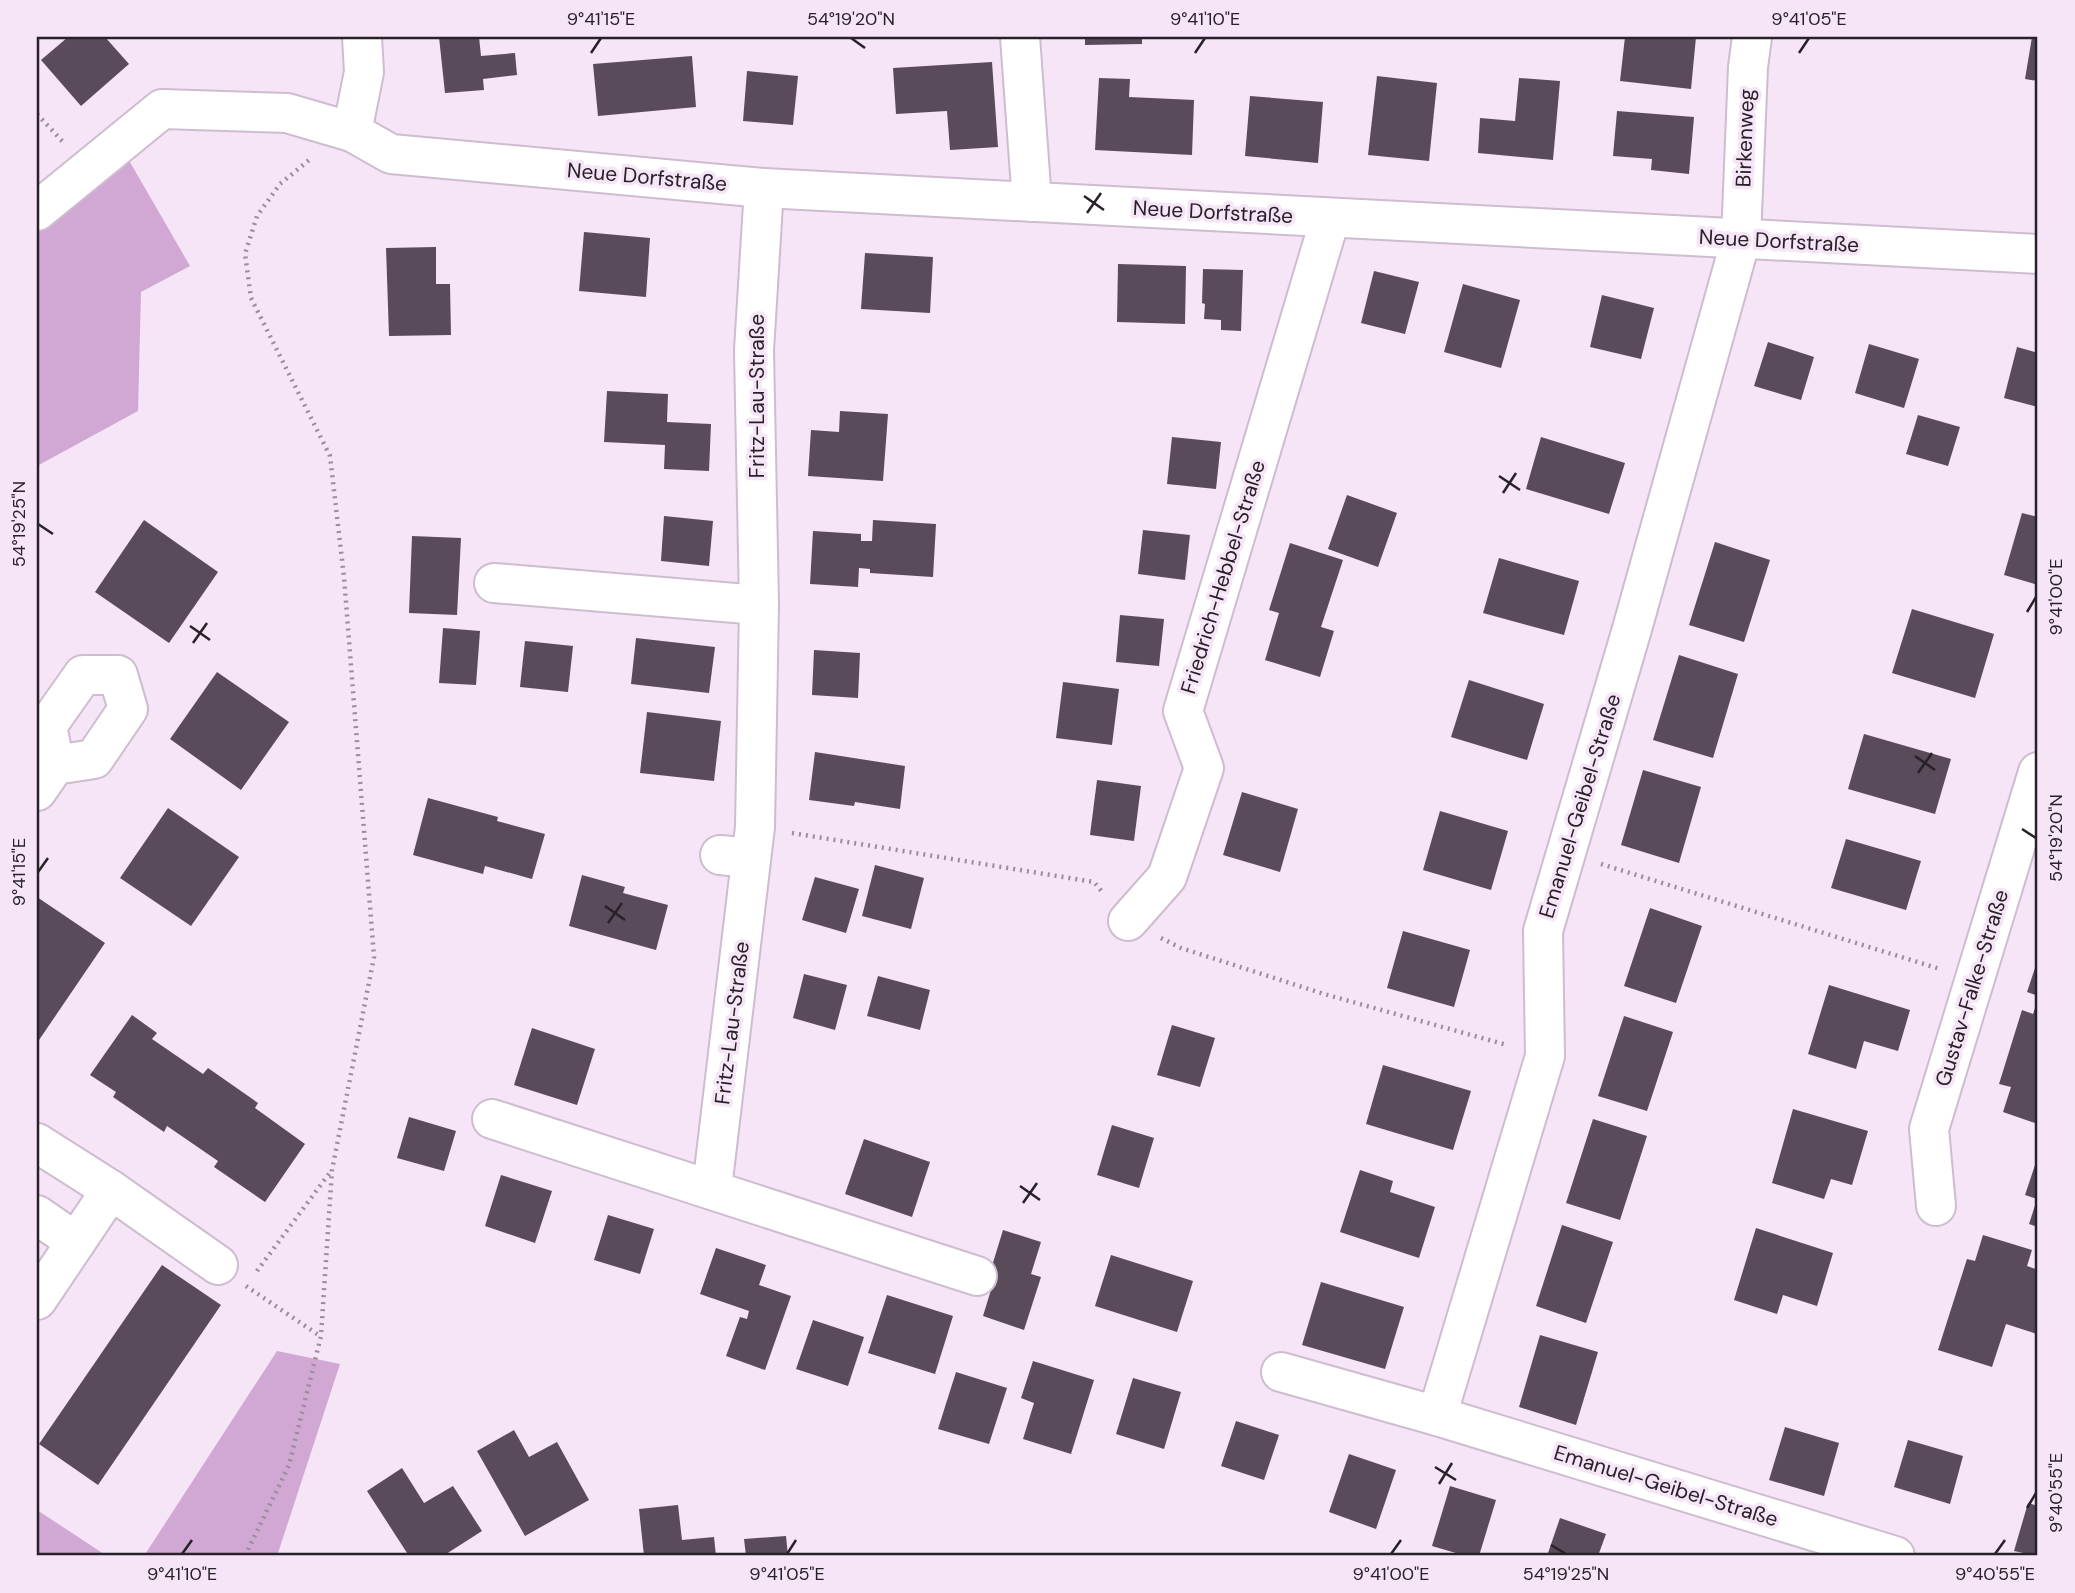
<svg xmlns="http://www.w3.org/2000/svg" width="2075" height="1593" font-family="'DM Sans',sans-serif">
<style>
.green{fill:#d0a8d3}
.building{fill:#5a4b5b}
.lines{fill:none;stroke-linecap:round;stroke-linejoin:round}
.minor-casing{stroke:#cebccf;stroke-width:42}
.path{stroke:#9a8d9b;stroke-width:4.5;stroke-dasharray:2 5;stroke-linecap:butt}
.minor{stroke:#fff;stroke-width:38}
.ticks{fill:none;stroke:#272128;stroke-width:2.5}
.labels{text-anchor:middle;stroke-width:7;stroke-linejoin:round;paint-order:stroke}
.street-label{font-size:21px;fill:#272128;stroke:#f6e4f7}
.neatline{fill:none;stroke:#272128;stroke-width:2.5}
.ticks-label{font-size:18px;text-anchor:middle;fill:#272128}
</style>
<rect width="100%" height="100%" fill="#f6e4f7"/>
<g class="green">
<path d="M127,157L190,266L141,292L138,411L37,466V234Z"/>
<path d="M277,1351L340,1364L277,1556H144Z"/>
<path d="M37,1510L107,1556H37Z"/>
</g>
<g class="building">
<path d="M68,37H105L129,64L81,106L41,60Z"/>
<path d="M439,37H479L481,56L515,53L517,75L483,79L484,90L445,93Z"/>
<path d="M1085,37H1142V44L1085,45Z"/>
<path d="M1625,37H1696L1691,89L1620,81Z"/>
<path d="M2032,37H2038V81L2025,79Z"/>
<path d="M692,56L696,107L598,116L593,64Z"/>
<path d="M992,62L998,147L950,150L947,111L896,114L893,68Z"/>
<path d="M747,71L798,76L793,125L743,121Z"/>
<path d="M1377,76L1437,83L1429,161L1368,155Z"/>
<path d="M1099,78L1130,79L1129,97L1194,100L1192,155L1095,150Z"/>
<path d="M1519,78L1560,81L1553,160L1478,153L1480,118L1515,121Z"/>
<path d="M1250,96L1323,102L1318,163L1245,156Z"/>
<path d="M1617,111L1694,117L1689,174L1651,170L1652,159L1613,156Z"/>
<path d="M584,232L650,238L646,297L579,291Z"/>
<path d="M436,247V284H450L451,335L389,336L386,248Z"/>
<path d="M865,253L933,257L930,313L861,309Z"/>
<path d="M1118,264L1186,266L1185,324L1117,322Z"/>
<path d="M1203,269L1243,270L1241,331L1221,330V320L1204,319L1205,304L1202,303Z"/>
<path d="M1374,271L1419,282L1405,334L1361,323Z"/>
<path d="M1463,284L1520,300L1501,368L1444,352Z"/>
<path d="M1602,295L1654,308L1641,359L1590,347Z"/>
<path d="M1768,342L1814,357L1801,400L1754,386Z"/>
<path d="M1869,344L1919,359L1904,408L1855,393Z"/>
<path d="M2017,347L2038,353V407L2004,398Z"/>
<path d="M607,391L668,394L667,422L711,424L709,471L664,469L665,445L604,442Z"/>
<path d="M840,411L888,414L883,481L808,476L811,430L839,432Z"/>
<path d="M1918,415L1960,427L1948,466L1906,454Z"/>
<path d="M1172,437L1221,442L1216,489L1167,484Z"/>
<path d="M1541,437L1625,463L1609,514L1526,489Z"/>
<path d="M1347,495L1397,513L1378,567L1328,549Z"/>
<path d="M2022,513L2038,517V585L2004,575Z"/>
<path d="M664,516L713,521L709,566L661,561Z"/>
<path d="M144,520L218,572L169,643L95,592Z"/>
<path d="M873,520L936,524L933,577L870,573V569L859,568L858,587L810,584L813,531L861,534V541H872Z"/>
<path d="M1143,530L1190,535L1185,580L1138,574Z"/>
<path d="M412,536L461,538L457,615L409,613Z"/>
<path d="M1715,542L1770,560L1744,642L1689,625Z"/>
<path d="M1290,543L1343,560L1321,627L1334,631L1320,677L1265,660L1279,613L1269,610Z"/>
<path d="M1499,558L1579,581L1564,635L1483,613Z"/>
<path d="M1912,609L1994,634L1975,698L1892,673Z"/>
<path d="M1120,615L1164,619L1159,666L1116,662Z"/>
<path d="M443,628L480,631L476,685L439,683Z"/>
<path d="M636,638L715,647L709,693L631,684Z"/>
<path d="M525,641L573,646L568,692L520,687Z"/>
<path d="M814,650L860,653L858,698L812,695Z"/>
<path d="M1679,655L1738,674L1713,758L1653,740Z"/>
<path d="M217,672L289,722L241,790L170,739Z"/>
<path d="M1469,680L1544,704L1527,760L1451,737Z"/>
<path d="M1063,682L1119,689L1112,745L1056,738Z"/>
<path d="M647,712L721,721L714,781L640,773Z"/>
<path d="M1864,734L1951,759L1935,814L1848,789Z"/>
<path d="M815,752L905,766L900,809L855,802L854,806L809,800Z"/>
<path d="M1643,770L1701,787L1679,863L1621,845Z"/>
<path d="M1097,780L1141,786L1134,841L1090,835Z"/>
<path d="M1242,792L1298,809L1280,872L1223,855Z"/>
<path d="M428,798L498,817L497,821L545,834L532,879L485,866L483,874L413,855Z"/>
<path d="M168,808L239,857L191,926L120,878Z"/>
<path d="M1440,811L1508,831L1491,890L1423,870Z"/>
<path d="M1846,839L1921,861L1906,910L1831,888Z"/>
<path d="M875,865L924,878L911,929L862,916Z"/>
<path d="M582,875L625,887L623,893L668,905L656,950L569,926Z"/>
<path d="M815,877L859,889L846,933L802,920Z"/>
<path d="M37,897L105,943L37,1043Z"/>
<path d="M1650,908L1702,926L1676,1003L1624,986Z"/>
<path d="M1403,931L1470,950L1454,1007L1387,988Z"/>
<path d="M2038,959V996L2027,992Z"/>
<path d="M804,974L847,985L835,1030L793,1018Z"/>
<path d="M878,976L930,990L920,1030L867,1016Z"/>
<path d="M1829,985L1910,1010L1898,1051L1864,1041L1856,1069L1808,1054Z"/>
<path d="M2038,999V1124L2003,1112L2011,1087L1999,1084L2022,1010L2033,1014Z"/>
<path d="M132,1015L157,1033L152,1039L203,1074L208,1068L258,1103L255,1108L305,1144L265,1202L214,1167L218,1161L167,1126L164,1132L113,1097L116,1092L90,1075Z"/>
<path d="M1624,1016L1673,1032L1647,1111L1598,1096Z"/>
<path d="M1172,1025L1215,1038L1200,1087L1157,1075Z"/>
<path d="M532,1028L595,1049L577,1105L514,1085Z"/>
<path d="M1383,1065L1471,1091L1453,1150L1366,1124Z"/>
<path d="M1793,1109L1868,1131L1852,1185L1831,1179L1824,1199L1772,1183Z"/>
<path d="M409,1117L456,1131L444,1171L397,1158Z"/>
<path d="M1593,1119L1647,1136L1620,1220L1566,1203Z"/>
<path d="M1112,1125L1154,1138L1139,1188L1097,1175Z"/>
<path d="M864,1139L930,1162L912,1217L845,1194Z"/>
<path d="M2038,1156V1227L2029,1224L2037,1199L2025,1195Z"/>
<path d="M1360,1170L1393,1181L1390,1192L1435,1207L1419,1258L1340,1232Z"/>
<path d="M501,1175L552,1191L535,1243L485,1226Z"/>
<path d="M608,1215L654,1229L640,1274L594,1260Z"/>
<path d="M1562,1225L1613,1242L1586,1323L1536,1306Z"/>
<path d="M1756,1228L1833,1253L1817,1306L1783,1295L1777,1314L1734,1300Z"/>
<path d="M1003,1230L1041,1242L1031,1274L1041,1277L1024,1330L983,1316L994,1280L988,1279Z"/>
<path d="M1983,1235L2032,1250L2027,1266L2038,1270L2037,1334L2006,1324L1992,1367L1938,1350L1967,1259L1975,1261Z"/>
<path d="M716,1248L766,1265L759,1285L791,1296L765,1370L726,1356L740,1317L747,1319L749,1311L700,1294Z"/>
<path d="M1111,1255L1193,1281L1177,1332L1095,1306Z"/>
<path d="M162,1265L221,1305L98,1485L39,1444Z"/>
<path d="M1321,1282L1404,1307L1385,1369L1302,1345Z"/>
<path d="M887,1295L953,1316L935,1374L868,1353Z"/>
<path d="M813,1320L864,1337L848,1386L796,1369Z"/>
<path d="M1540,1335L1598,1352L1576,1425L1519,1407Z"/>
<path d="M1033,1361L1094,1380L1071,1454L1023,1439L1034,1403L1021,1398Z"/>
<path d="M956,1372L1007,1388L989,1444L938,1429Z"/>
<path d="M1133,1378L1181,1392L1164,1449L1116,1434Z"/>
<path d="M1236,1421L1279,1435L1264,1480L1221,1466Z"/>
<path d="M1785,1427L1839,1443L1824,1496L1769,1480Z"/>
<path d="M514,1430L529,1457L557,1442L589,1500L525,1536L477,1451Z"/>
<path d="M1908,1440L1963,1456L1950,1504L1894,1487Z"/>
<path d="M1349,1454L1396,1470L1376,1529L1329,1512Z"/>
<path d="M402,1468L424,1503L453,1486L482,1531L443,1556H409L367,1491Z"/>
<path d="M1450,1486L1496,1500L1479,1556H1466L1432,1546Z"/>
<path d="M2028,1503L2038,1506V1556L2014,1551Z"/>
<path d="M678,1505L682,1540L714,1537L716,1556H644L639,1509Z"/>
<path d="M1560,1518L1606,1534L1598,1556H1547Z"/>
<path d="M786,1536L788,1556H746L744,1539Z"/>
</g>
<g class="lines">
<g class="minor-casing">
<g id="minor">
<path d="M1020,37L1032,202"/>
<path d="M352,132L364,72L362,37"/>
<path d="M37,211L162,109L287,113L352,132L391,154L764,188L2038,254"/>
<path d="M494,583L759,605"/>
<path d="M37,791L55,765L47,726L83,675H118L128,709L94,759L55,765"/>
<path d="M720,855L751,858"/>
<path d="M1128,921L1167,877L1204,768L1183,711L1330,219"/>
<path d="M492,1119L977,1276"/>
<path d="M37,1143L111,1190L218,1265"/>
<path d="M712,1188L755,827L759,605L754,350L764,188"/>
<path d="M1936,1206L1929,1129L2038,772"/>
<path d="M37,1215L76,1242L111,1190"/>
<path d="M37,1300L76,1242"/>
<path d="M1281,1372L1437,1416L1895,1556"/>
<path d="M1437,1416L1545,1056L1543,931L1632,629L1741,239L1748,67L1752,37"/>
</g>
</g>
<g class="path">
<path d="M37,114L63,142"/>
<path d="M792,833L1094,882L1103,893"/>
<path d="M1601,864L1940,969"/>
<path d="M1161,938L1181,948L1324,994L1507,1045"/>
<path d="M257,1271L331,1171"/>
<path d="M246,1286L320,1336"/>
<path d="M245,1556L289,1465L321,1336L332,1170L374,957L344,577L330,456L251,298L245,254L257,216L280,184L309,160"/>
</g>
<use href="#minor" class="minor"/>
</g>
<path class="ticks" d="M851,38L865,48M591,53L601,38M1195,53L1205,38M1799,53L1809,38M1084,196L1104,210M1087,213L1101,193M1499,476L1520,490M1503,493L1516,473M38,524L53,534M2027,612L2036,597M190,626L210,640M193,643L207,623M1915,756L1935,770M1918,773L1932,753M2022,829L2036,838M38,872L48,858M605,906L625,920M608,923L622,903M1020,1186L1040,1200M1023,1203L1037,1183M1435,1467L1456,1480M1439,1484L1452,1463M2027,1508L2036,1493M1551,1545L1566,1554M182,1554L192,1540M787,1554L796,1540M1391,1554L1401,1540M1995,1554L2005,1540"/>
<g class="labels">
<g class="street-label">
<text transform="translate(1745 138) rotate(-88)" y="7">Birkenweg</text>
<text transform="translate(647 177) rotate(5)" y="7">Neue Dorfstraße</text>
<text transform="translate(1213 212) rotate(3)" y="7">Neue Dorfstraße</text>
<text transform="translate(1779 241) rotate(3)" y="7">Neue Dorfstraße</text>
<text transform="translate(757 396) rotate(-90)" y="7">Fritz-Lau-Straße</text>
<text transform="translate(1223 577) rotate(-73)" y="7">Friedrich-Hebbel-Straße</text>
<text transform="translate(1580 806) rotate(-73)" y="7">Emanuel-Geibel-Straße</text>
<text transform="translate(1972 988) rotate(-73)" y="7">Gustav-Falke-Straße</text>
<text transform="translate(732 1023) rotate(-83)" y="7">Fritz-Lau-Straße</text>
<text transform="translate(1666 1486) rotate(17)" y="7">Emanuel-Geibel-Straße</text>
</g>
</g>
<rect width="2075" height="1593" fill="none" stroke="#f6e4f7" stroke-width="77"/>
<rect x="38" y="38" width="1998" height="1516" class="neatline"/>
<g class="ticks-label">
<text x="601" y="25">9°41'15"E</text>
<text x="851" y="25">54°19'20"N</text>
<text x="1205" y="25">9°41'10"E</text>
<text x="1809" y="25">9°41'05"E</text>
<text transform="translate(19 524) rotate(-90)" y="6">54°19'25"N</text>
<text transform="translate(2056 597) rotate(-90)" y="6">9°41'00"E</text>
<text transform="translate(2056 838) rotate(-90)" y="6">54°19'20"N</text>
<text transform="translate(19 872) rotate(-90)" y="6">9°41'15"E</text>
<text transform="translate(2056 1493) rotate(-90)" y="6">9°40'55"E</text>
<text x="182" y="1580">9°41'10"E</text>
<text x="787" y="1580">9°41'05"E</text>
<text x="1391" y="1580">9°41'00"E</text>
<text x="1566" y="1580">54°19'25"N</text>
<text x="1995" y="1580">9°40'55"E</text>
</g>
</svg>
